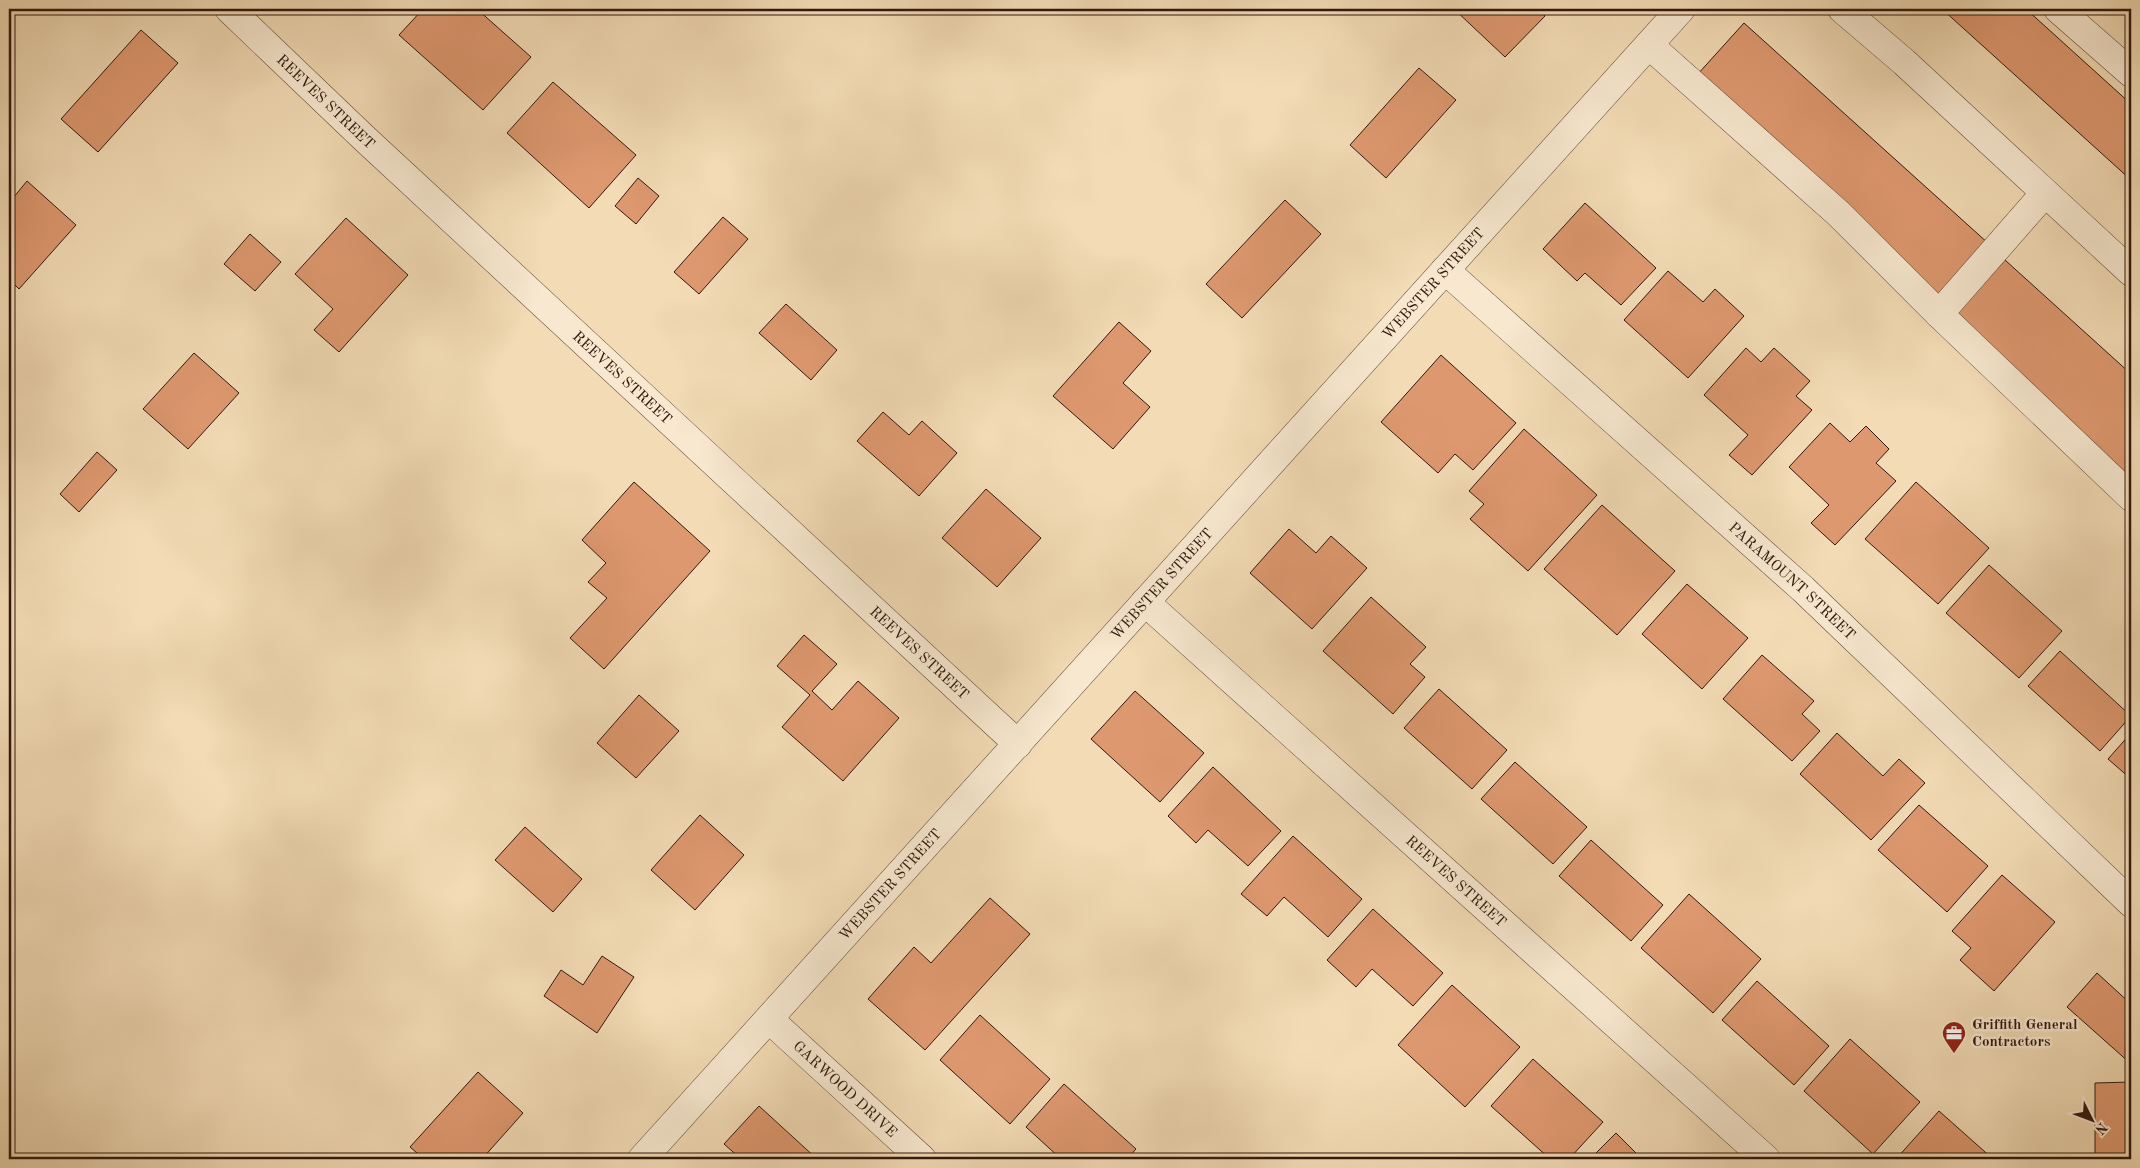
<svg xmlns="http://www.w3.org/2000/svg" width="2140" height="1168" font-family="'Old Standard TT',serif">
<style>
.building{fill:#de986f;stroke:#31180f}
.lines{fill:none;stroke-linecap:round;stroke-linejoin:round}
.minor-casing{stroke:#614938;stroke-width:29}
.minor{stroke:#f7e8cf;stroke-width:28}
.labels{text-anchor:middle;stroke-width:5;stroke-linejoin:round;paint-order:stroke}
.street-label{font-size:15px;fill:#31180f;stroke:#f7e8cf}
.poi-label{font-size:15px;font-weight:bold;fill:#31180f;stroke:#f7e8cf;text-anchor:start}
</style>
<rect width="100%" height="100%" fill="#f2dbb5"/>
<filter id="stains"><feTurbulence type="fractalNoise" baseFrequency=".004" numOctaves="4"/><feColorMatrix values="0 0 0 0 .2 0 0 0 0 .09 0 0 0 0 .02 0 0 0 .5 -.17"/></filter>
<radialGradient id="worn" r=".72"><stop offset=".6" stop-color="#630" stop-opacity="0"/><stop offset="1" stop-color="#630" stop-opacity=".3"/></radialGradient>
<g class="building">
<path d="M423,9H477L531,57L483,110L399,35Z"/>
<path d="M1454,9H1537L1545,16L1505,57Z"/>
<path d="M1942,9H2026L2131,104V180Z"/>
<path d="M1744,23L1989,244L1941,296L1697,75Z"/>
<path d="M141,30L178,63L98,152L61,119Z"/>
<path d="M1419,68L1456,100L1386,178L1350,145Z"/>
<path d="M553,82L636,155L589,208L507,133Z"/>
<path d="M638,178L659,196L636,224L615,206Z"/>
<path d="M27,181L76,225L19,289L9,279V203Z"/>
<path d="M1285,200L1321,234L1242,318L1206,284Z"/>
<path d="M1585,203L1656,268L1621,305L1585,273L1577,281L1543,249Z"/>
<path d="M723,217L748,239L699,294L674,272Z"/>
<path d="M346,218L408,275L339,352L314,330L333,309L295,274Z"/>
<path d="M250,234L281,262L255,291L224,264Z"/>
<path d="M2005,260L2131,374V480L1952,318Z"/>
<path d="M1668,271L1703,302L1715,289L1744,316L1688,378L1624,320Z"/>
<path d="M786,304L837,350L811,380L759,333Z"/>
<path d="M1119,322L1151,351L1123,383L1150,407L1113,449L1053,396Z"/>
<path d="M1746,348L1761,362L1774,348L1810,381L1796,396L1812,410L1752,475L1729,455L1748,435L1704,395Z"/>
<path d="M194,353L239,393L188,449L143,409Z"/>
<path d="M1441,355L1516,423L1473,470L1455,454L1438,473L1381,422Z"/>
<path d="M883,412L909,435L922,421L957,453L919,496L857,441Z"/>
<path d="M1830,423L1850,442L1866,426L1889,449L1876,463L1896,481L1835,545L1811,523L1829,505L1789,467Z"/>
<path d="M1524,429L1597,495L1528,571L1470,519L1484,504L1469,491Z"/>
<path d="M97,452L117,470L79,512L60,494Z"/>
<path d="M634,482L710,551L604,669L570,638L607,598L588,582L606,563L582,540Z"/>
<path d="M1916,482L1989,548L1938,604L1865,539Z"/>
<path d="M986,489L1041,538L997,587L942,538Z"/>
<path d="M1602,505L1675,571L1617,635L1544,569Z"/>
<path d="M1289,529L1316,553L1331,536L1367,568L1312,629L1250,573Z"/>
<path d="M1989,565L2062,631L2019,678L1946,613Z"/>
<path d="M1687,584L1748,638L1702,689L1642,634Z"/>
<path d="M1371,597L1426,647L1410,664L1425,677L1393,714L1323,651Z"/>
<path d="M804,635L837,664L812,691L832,710L858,681L899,718L843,781L782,727L810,695L777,666Z"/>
<path d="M2060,651L2131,716L2100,751L2028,686Z"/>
<path d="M1762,655L1814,701L1802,714L1820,731L1792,761L1723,699Z"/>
<path d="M1439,689L1507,750L1472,789L1404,728Z"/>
<path d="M1135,691L1204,753L1160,802L1091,739Z"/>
<path d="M639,695L679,731L636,778L597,743Z"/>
<path d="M1837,733L1883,776L1899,759L1925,783L1871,840L1800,774Z"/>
<path d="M2131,733V779L2108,759Z"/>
<path d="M1515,762L1587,827L1553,864L1481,799Z"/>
<path d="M1213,767L1281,831L1248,866L1208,830L1196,843L1168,816Z"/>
<path d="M1919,805L1988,866L1947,912L1878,850Z"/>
<path d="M700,815L744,855L695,910L651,870Z"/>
<path d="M525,827L582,879L553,912L495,860Z"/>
<path d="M1293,836L1362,899L1328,937L1284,897L1267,916L1241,894Z"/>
<path d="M1591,840L1663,905L1631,941L1559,876Z"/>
<path d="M2002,875L2055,922L1994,991L1960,960L1971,948L1952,931Z"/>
<path d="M1689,894L1761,959L1713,1013L1641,948Z"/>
<path d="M990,898L1030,934L925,1050L868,999L914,947L931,963Z"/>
<path d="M1373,909L1443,973L1413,1006L1372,969L1356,987L1327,960Z"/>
<path d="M602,956L634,977L597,1033L544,996L561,970L583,985Z"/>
<path d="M2097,973L2131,1004V1064L2067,1007Z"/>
<path d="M1757,981L1829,1046L1794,1085L1722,1020Z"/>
<path d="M1452,985L1520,1047L1465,1107L1398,1045Z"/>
<path d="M980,1015L1050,1079L1010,1124L940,1060Z"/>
<path d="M1850,1039L1920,1102L1873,1154L1804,1091Z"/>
<path d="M1533,1059L1603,1122L1569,1159H1550L1491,1106Z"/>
<path d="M478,1072L523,1113L482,1159H424L410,1147Z"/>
<path d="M2131,1082V1159H2095V1083Z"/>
<path d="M1064,1084L1136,1149L1127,1159H1061L1026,1127Z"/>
<path d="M759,1106L817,1159H741L724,1144Z"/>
<path d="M1939,1111L1993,1159H1896Z"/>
<path d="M1616,1133L1642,1159H1590Z"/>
</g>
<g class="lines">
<g class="minor-casing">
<g id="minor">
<path id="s1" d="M229,9L364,138L1018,744"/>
<path d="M1842,9L1904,62L2131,272"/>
<path d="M2058,9L2131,73"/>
<path d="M1649,45L1839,214L1939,314L2131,497"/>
<path id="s2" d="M1445,270L1803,589L2131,903"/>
<path d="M1939,314L2045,193"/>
<path id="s3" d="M1145,602L1766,1159"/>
<path id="s4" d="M770,1020L922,1159"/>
<path id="s5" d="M642,1159L1681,9"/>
</g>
</g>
<use href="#minor" class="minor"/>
</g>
<defs>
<g id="office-pin" transform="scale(1.25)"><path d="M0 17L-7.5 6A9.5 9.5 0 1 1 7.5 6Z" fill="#8f2418" stroke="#f7e8cf"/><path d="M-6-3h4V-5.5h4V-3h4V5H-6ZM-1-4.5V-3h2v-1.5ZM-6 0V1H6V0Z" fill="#fff"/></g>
</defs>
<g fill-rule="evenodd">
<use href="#office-pin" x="1954" y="1033"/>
</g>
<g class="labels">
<g class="street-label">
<text dy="5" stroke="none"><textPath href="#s1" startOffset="134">REEVES STREET</textPath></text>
<text dy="5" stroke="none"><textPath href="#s5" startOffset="1180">WEBSTER STREET</textPath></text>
<text dy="5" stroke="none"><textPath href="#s1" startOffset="539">REEVES STREET</textPath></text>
<text dy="5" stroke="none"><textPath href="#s2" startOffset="466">PARAMOUNT STREET</textPath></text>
<text dy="5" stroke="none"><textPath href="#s5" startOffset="775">WEBSTER STREET</textPath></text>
<text dy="5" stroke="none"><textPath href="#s1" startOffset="944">REEVES STREET</textPath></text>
<text dy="5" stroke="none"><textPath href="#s3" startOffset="418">REEVES STREET</textPath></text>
<text dy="5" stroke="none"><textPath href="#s5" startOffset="370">WEBSTER STREET</textPath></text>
<text dy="5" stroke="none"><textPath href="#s4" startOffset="102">GARWOOD DRIVE</textPath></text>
</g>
<g class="poi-label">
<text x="1972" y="1029">Griffith General<tspan x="1972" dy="17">Contractors</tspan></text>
</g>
</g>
<rect width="2140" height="1168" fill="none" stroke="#f2dbb5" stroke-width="30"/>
<rect x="10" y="10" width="2120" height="1148" fill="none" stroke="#31180f" stroke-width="2.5"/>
<rect x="15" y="15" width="2110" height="1138" fill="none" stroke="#31180f"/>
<g transform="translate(2092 1120) rotate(132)" stroke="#f7e8cf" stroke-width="4" paint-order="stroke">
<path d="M0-4L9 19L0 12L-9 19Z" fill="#31180f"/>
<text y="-8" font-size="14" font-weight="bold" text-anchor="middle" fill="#31180f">N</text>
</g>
<rect width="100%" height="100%" filter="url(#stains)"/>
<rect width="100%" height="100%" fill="url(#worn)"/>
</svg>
